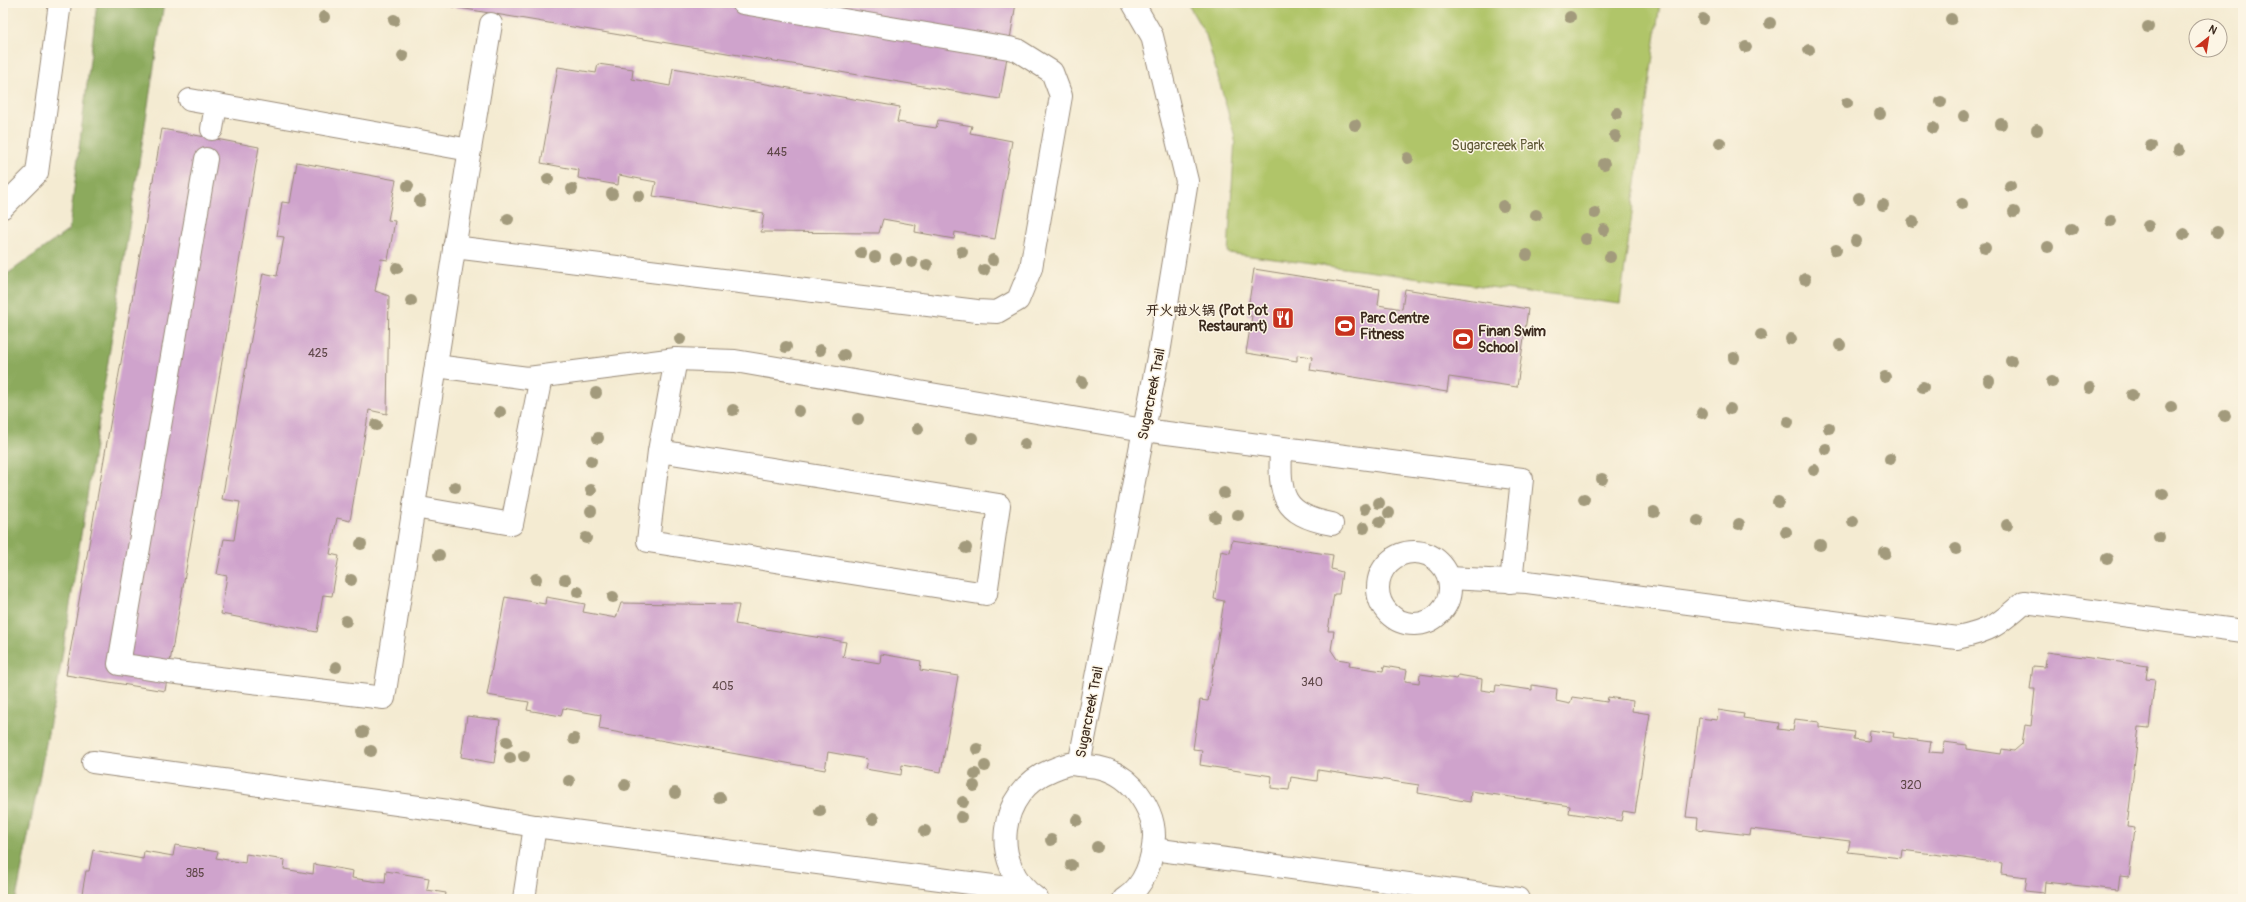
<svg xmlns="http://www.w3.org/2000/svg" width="2246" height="902" font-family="Pangolin,'LXGW WenKai TC',sans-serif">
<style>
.green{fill:#b0c569;stroke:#767844}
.forest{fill:#8caa5d;stroke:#646a3e}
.building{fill:#cfa3cc}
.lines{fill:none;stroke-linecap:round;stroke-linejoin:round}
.minor-casing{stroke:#988a78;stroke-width:24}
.minor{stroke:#fff;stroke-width:22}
.tree{fill:#a29a7b}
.labels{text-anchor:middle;stroke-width:3;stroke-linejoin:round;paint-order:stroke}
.number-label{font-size:12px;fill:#60484a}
.park-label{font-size:14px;fill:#5e5834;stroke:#fcf5e5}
.poi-label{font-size:14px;font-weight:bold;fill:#3b2a1e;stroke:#fcf5e5;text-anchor:start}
.street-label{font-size:14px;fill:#3b2a1e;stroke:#fcf5e5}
</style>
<rect width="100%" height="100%" fill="#fcf5e5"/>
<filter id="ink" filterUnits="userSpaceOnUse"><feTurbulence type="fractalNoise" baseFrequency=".025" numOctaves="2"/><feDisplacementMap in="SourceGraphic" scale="8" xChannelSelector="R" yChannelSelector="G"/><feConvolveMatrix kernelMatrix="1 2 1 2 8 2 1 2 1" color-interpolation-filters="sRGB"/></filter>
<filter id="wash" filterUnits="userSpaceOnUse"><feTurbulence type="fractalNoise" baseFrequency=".012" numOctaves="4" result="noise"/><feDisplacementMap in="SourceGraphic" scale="16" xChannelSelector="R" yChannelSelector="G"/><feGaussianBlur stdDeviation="0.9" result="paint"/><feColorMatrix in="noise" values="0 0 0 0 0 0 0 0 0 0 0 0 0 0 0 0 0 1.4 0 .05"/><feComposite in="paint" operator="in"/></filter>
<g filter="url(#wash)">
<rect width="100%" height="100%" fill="#f4ebd2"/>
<path class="green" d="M1187,3H1660L1620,304L1228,253L1235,137L1206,35Z"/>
<path class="forest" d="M97,3H164L59,676L16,899H3V277L69,230Z"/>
<g id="blocks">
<g class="building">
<path d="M430,3H1016L1000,99Z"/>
<path d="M598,64L633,69L632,79L670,86L673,68L900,107L897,122L936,128L938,120L972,126L970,133L1012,141L995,239L955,232L954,239L915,232L916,225L883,219L879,233L761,232L764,213L653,196L656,182L619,175L618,185L578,178L579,170L541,163L558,67L596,73Z"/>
<path d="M162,129L259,147L165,691L66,675Z"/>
<path d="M297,162L396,180L388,220L395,221L388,260L381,259L375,291L389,296L387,414L369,410L350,521L337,518L330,554L339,556L332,596L323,595L317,632L221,614L227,576L217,574L224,539L234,540L240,502L222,499L263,273L277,276L284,237L277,236L282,202L290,203Z"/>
<path d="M1254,269L1380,289L1378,305L1402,309L1405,289L1528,309L1517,387L1449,377L1447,392L1310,370L1312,357L1297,355V361L1246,353L1252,316L1247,315Z"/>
<path d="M1232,540L1333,555L1331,569L1342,572L1339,594H1334L1328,631H1334L1331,650L1337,659L1350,661L1349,666L1383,671L1384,666L1407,670L1405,681L1419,683L1420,674L1457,679L1458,675L1482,679L1481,690L1495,692L1496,685L1532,690V685L1557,689L1556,701L1570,704L1572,697L1607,702L1608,697L1633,701L1632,711L1650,714L1635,813L1623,811L1621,821L1569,813L1570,806L1471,791L1470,802L1418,793L1419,785L1318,770L1317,781L1291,777L1289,790L1271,788L1272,776L1200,765L1202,750L1193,749L1200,700L1208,701L1224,601L1214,599L1221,551L1230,553Z"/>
<path d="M505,597L545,604L546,597L585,604L583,612L616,618L621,603L739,605L735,624L846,642L843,657L880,663L881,654L921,661L920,670L958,676L941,772L902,765L901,775L865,769L867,759L828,752L825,770L599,729L601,715L563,708L561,716L527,710L529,702L487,695Z"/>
<path d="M2047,652L2148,666L2146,678L2155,679L2149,728L2139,727L2127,827L2135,828L2129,877L2120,876L2118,890L2045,882L2044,893L2025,891L2027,877L2001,874L2002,863L1902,850L1901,858L1848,852L1850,841L1751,829L1750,835L1697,829L1698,818L1686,817L1699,718L1717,720L1718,710L1744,714L1743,718L1779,723L1778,729L1793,731L1795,719L1819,722V727L1854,732L1853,739L1868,741L1869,730L1894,733L1893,737L1931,742L1929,752L1943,753L1944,742L1967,745V749L2001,754L2002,749L2014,751L2022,744L2025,725L2031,726L2035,689H2030L2033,666L2045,667Z"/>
<path d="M467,716L500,720L494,763L461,757Z"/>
<path d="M175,845L218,852L216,858L245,863L246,854L285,860L284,869L313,874L314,864L353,871L352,878L385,883L386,871L429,878L427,890L446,893L445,899H81L86,871H89L93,850L143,859L144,851L173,856Z"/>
</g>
</g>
</g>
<g filter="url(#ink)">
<use href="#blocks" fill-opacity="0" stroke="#988a78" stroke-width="1"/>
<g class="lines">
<g class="minor-casing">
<g id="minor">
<path d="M190,100L470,150"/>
<path d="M212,129L216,105"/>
<path d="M206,159L119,664L169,672L384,698L466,173L491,24"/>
<path d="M3,207L37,173L60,3"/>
<path d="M454,247L977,311L997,312L1018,300L1031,268L1061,96L1052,72L1017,50L1009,48L743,3"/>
<path d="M436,366L528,378L676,359L735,361L1144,430L1522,479L1511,582"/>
<path d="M1281,448C1279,494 1281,515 1332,524"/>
<path d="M659,451L999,505L986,594L648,541L659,451L676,359"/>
<path d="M414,507L512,524L541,377"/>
<circle cx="1414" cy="588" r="36"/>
<path d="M1449,578L1527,582L1957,638C1991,631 1998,625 2024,602L2243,631"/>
<path d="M93,762L448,811L535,826L1024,890"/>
<path d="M1079,765L1160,347L1187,181L1152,36L1133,3"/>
<path d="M1153,849L1518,899"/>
<path d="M524,899L535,826"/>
<path d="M1037,899C989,866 997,791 1052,770C1057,768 1064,765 1069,764C1075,764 1082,766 1088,766C1105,767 1121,774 1133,787C1145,801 1154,817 1154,836C1153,860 1145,886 1124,899"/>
</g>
</g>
<use href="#minor" class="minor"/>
</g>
<g class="tree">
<circle cx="324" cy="17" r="6"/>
<circle cx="1570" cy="17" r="6"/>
<circle cx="1703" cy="19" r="6"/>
<circle cx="1951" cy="19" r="6"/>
<circle cx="394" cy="20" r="6"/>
<circle cx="1770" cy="23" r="6"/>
<circle cx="2148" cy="27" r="6"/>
<circle cx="1746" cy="47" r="6"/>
<circle cx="1809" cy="50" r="6"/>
<circle cx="403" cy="56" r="6"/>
<circle cx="1941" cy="102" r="6"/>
<circle cx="1847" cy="103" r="6"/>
<circle cx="1617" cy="113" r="6"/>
<circle cx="1880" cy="114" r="6"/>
<circle cx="1964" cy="116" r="6"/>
<circle cx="2001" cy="124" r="6"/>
<circle cx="1355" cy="125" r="6"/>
<circle cx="1933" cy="128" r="6"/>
<circle cx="2037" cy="130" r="6"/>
<circle cx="1615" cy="136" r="6"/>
<circle cx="1720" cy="143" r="6"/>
<circle cx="2151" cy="146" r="6"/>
<circle cx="2179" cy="150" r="6"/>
<circle cx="1408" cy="158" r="6"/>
<circle cx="1604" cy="164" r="6"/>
<circle cx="548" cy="179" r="6"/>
<circle cx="408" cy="186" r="6"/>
<circle cx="2010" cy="186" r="6"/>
<circle cx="572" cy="189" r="6"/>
<circle cx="612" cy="194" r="6"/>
<circle cx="639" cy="196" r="6"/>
<circle cx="1859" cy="198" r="6"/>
<circle cx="420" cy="201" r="6"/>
<circle cx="1962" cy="204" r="6"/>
<circle cx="1883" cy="205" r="6"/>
<circle cx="1503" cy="206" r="6"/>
<circle cx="2014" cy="212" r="6"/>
<circle cx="1595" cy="213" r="6"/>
<circle cx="1536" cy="215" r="6"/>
<circle cx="508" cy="219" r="6"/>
<circle cx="2111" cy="221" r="6"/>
<circle cx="1913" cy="222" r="6"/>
<circle cx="2148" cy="226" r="6"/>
<circle cx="2072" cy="229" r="6"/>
<circle cx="1604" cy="230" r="6"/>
<circle cx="2217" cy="232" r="6"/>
<circle cx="2184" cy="234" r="6"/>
<circle cx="1586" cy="239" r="6"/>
<circle cx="1856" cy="241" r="6"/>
<circle cx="2048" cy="247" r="6"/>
<circle cx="1985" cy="248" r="6"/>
<circle cx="1836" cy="250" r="6"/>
<circle cx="962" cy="252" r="6"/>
<circle cx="861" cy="253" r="6"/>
<circle cx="1527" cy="255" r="6"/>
<circle cx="875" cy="257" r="6"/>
<circle cx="1610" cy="257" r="6"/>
<circle cx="896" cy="259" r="6"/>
<circle cx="993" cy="260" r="6"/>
<circle cx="912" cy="262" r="6"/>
<circle cx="927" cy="265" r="6"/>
<circle cx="397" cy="268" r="6"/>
<circle cx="984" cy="270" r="6"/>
<circle cx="1805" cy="279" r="6"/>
<circle cx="411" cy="301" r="6"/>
<circle cx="1761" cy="335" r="6"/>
<circle cx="680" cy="339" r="6"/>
<circle cx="1791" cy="339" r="6"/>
<circle cx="1840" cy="345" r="6"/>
<circle cx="786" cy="347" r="6"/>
<circle cx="820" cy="350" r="6"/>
<circle cx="844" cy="355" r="6"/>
<circle cx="1734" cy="358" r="6"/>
<circle cx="2011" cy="361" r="6"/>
<circle cx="1885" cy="377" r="6"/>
<circle cx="1989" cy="381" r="6"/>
<circle cx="1082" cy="382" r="6"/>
<circle cx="2052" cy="382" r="6"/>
<circle cx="1923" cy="387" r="6"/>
<circle cx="2090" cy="388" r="6"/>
<circle cx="596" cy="393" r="6"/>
<circle cx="2132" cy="395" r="6"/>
<circle cx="2171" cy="407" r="6"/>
<circle cx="1730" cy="409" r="6"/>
<circle cx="733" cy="410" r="6"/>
<circle cx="799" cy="411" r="6"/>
<circle cx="500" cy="412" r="6"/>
<circle cx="1702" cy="413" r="6"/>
<circle cx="2225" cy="416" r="6"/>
<circle cx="858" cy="419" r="6"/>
<circle cx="1788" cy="422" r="6"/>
<circle cx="376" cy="425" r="6"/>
<circle cx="1829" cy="428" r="6"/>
<circle cx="918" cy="429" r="6"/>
<circle cx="598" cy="438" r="6"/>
<circle cx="972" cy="438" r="6"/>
<circle cx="1025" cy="444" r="6"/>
<circle cx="1826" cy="449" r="6"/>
<circle cx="1890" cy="459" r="6"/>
<circle cx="591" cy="461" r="6"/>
<circle cx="1814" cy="470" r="6"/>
<circle cx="1602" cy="479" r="6"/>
<circle cx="455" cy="487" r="6"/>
<circle cx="591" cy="490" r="6"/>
<circle cx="1224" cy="493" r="6"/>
<circle cx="2163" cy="494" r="6"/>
<circle cx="1584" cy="499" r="6"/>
<circle cx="1778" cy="502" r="6"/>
<circle cx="1379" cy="503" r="6"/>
<circle cx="1365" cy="509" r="6"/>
<circle cx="591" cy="511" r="6"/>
<circle cx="1654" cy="512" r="6"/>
<circle cx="1389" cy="513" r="6"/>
<circle cx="1238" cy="515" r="6"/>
<circle cx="1215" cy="517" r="6"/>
<circle cx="1698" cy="521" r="6"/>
<circle cx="1853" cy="521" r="6"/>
<circle cx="1380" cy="522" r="6"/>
<circle cx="1739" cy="524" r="6"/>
<circle cx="2007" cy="525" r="6"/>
<circle cx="1364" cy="528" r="6"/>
<circle cx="1786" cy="532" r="6"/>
<circle cx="2159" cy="537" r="6"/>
<circle cx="586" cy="538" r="6"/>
<circle cx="361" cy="544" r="6"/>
<circle cx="1820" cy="545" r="6"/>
<circle cx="966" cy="548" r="6"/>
<circle cx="1956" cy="549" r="6"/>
<circle cx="1885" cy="553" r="6"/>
<circle cx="439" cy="555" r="6"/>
<circle cx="2107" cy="559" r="6"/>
<circle cx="536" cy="579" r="6"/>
<circle cx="351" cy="580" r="6"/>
<circle cx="565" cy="580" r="6"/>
<circle cx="578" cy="592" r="6"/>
<circle cx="613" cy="597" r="6"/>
<circle cx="346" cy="621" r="6"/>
<circle cx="336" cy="667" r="6"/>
<circle cx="363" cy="732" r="6"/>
<circle cx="574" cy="739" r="6"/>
<circle cx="507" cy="742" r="6"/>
<circle cx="977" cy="749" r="6"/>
<circle cx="371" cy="751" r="6"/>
<circle cx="524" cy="756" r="6"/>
<circle cx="510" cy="758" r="6"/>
<circle cx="985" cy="766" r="6"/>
<circle cx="975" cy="774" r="6"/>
<circle cx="569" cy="781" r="6"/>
<circle cx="625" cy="785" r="6"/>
<circle cx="974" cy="786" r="6"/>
<circle cx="675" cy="793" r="6"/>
<circle cx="720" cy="798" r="6"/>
<circle cx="963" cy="802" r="6"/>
<circle cx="820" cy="811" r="6"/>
<circle cx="961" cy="817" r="6"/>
<circle cx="873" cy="819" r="6"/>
<circle cx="1077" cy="820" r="6"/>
<circle cx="925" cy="831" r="6"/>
<circle cx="1051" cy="840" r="6"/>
<circle cx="1097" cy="847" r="6"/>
<circle cx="1071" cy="865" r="6"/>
</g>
</g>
<defs>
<g id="restaurant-square" transform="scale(1.15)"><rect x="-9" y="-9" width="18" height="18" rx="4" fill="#c8321e" stroke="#fcf5e5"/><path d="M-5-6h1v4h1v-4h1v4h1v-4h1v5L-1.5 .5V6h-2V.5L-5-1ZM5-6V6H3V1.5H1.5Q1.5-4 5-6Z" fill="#fff"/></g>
<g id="stadium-square" transform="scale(1.15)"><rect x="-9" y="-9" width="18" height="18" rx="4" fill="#c8321e" stroke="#fcf5e5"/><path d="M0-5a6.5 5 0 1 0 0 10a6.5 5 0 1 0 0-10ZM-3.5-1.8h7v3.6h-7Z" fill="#fff"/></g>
</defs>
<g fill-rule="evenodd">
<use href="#restaurant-square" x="1283" y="318"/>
<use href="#stadium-square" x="1345" y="326"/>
<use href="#stadium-square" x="1463" y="339"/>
</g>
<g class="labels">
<g class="number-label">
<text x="777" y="156">445</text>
<text x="318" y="357">425</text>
<text x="1312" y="686">340</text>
<text x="723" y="690">405</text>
<text x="1911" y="789">320</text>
<text x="195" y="877">385</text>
</g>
<g class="park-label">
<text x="1498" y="150">Sugarcreek Park</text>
</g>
<g class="poi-label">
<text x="1268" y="315" text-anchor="end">开火啦火锅 (Pot Pot<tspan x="1268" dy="16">Restaurant)</tspan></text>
<text x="1360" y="323">Parc Centre<tspan x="1360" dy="16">Fitness</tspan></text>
<text x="1478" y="336">Finan Swim<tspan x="1478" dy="16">School</tspan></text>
</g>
<g class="street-label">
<text transform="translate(1151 394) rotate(-79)" y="5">Sugarcreek Trail</text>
<text transform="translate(1089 712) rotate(-79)" y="5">Sugarcreek Trail</text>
</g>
</g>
<rect width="2246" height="902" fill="none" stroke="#fcf5e5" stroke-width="16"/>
<g transform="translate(2208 38) rotate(30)"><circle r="19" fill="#fcf5e5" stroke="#afa495"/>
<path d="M0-3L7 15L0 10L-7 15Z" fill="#c8321e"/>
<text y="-6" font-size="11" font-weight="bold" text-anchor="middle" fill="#3b2a1e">N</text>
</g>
</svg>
